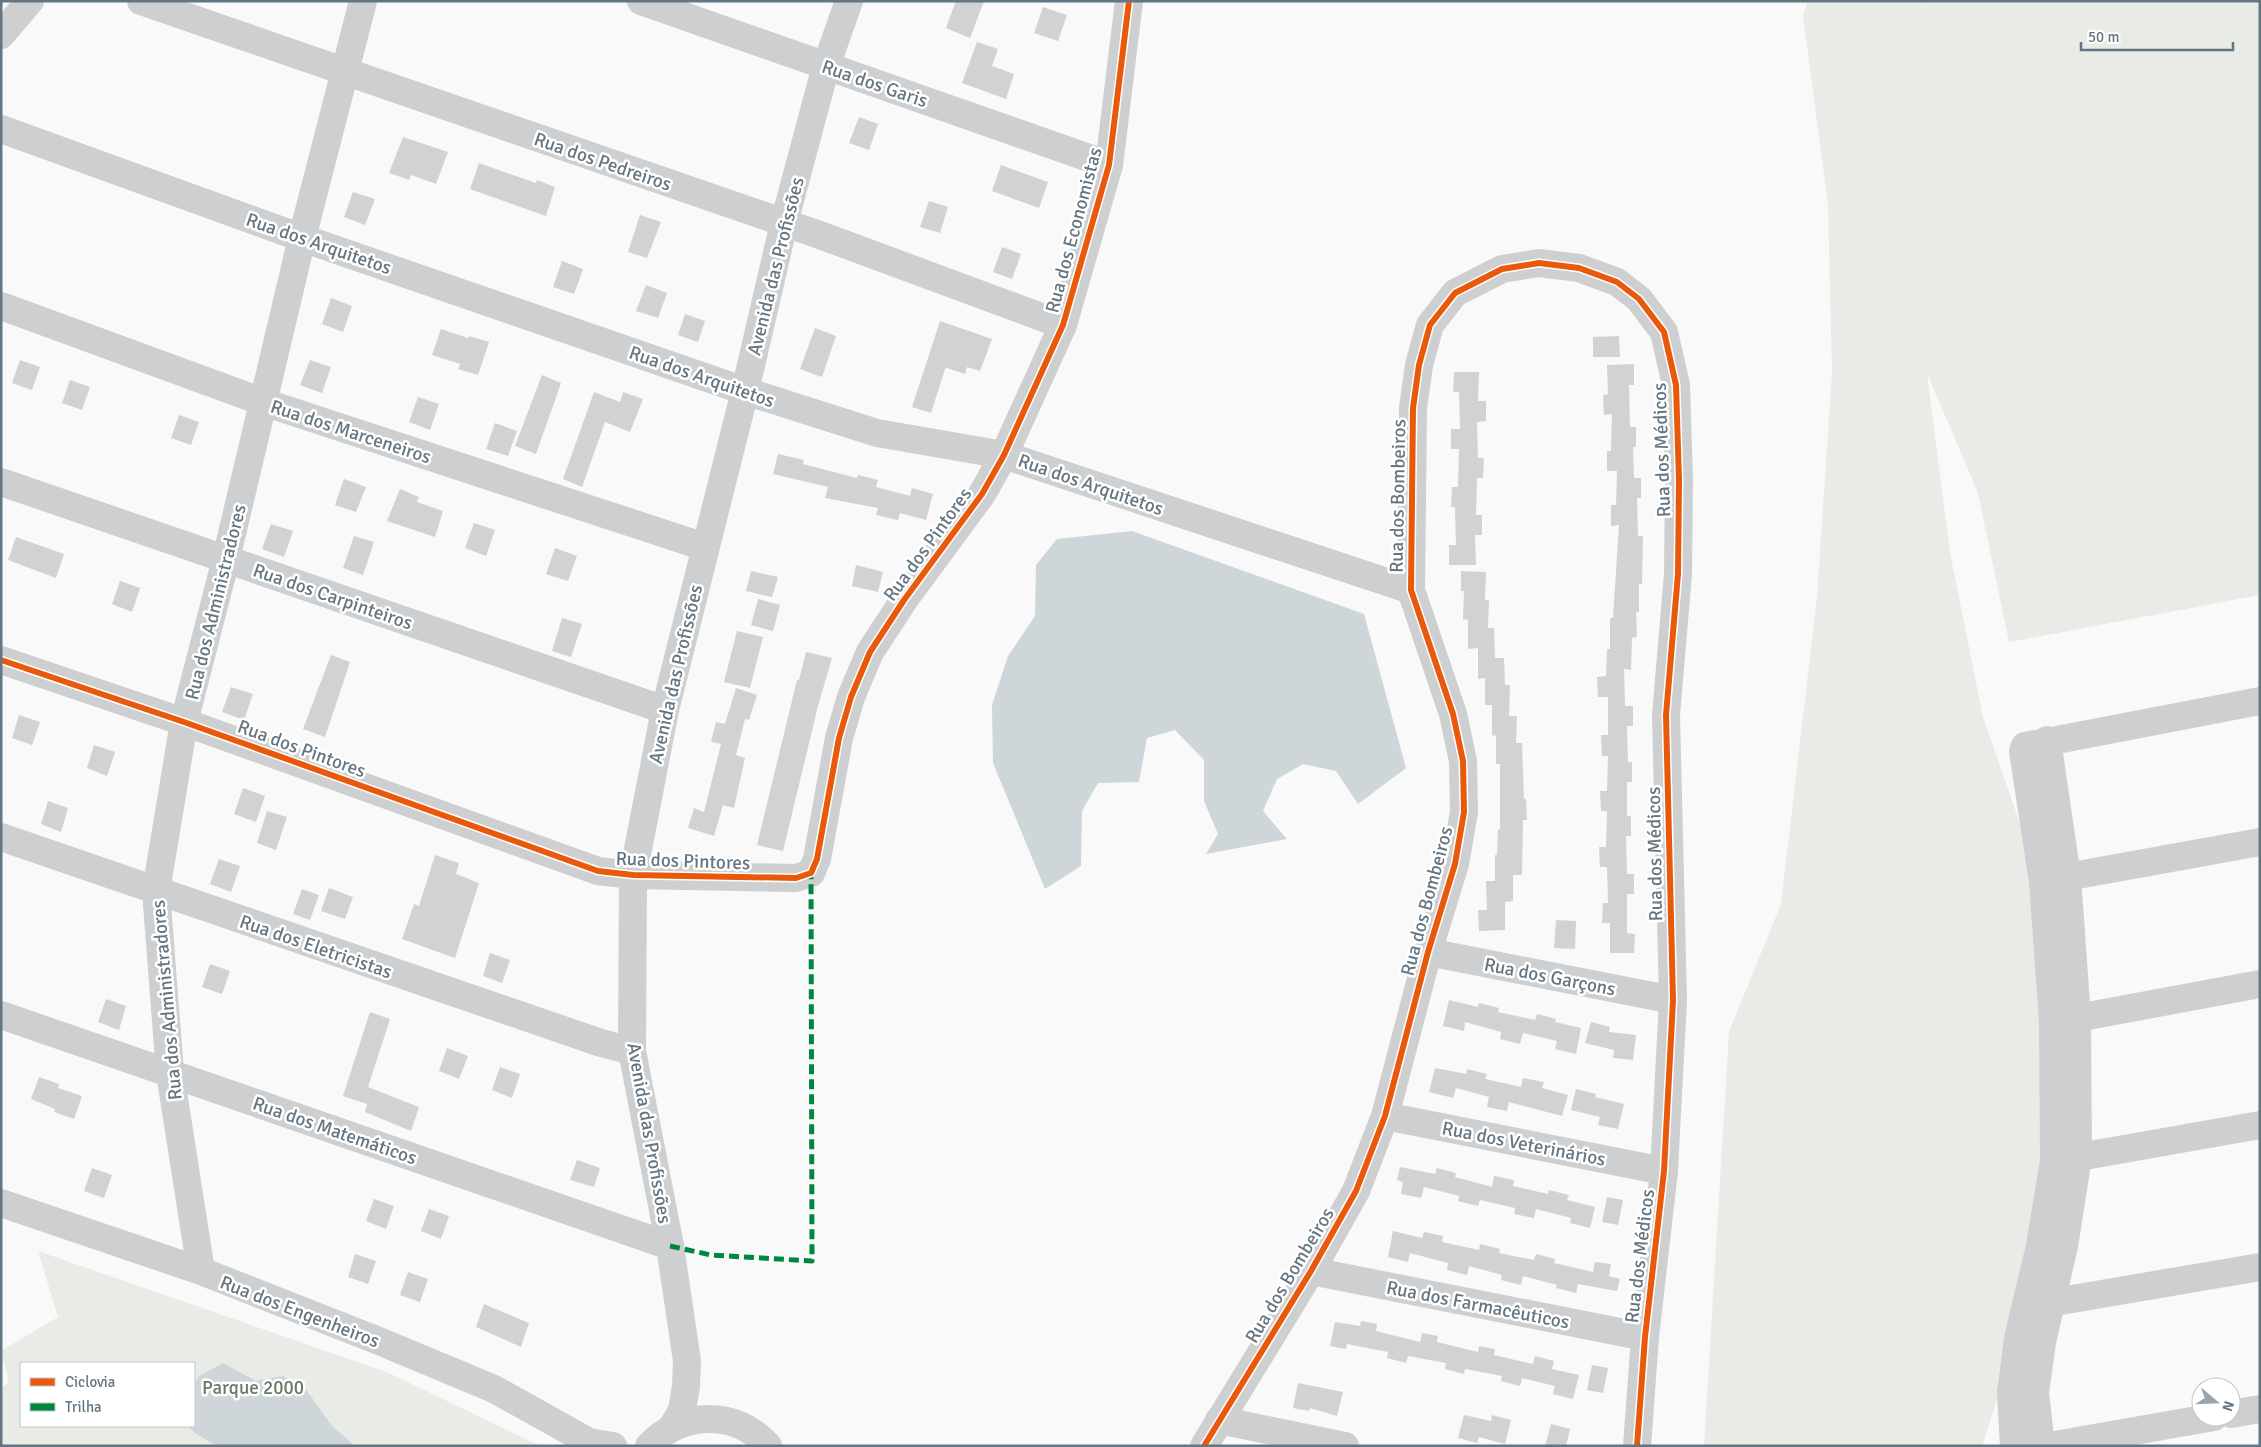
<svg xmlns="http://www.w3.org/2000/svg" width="2261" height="1447" font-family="Signika,sans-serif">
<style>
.green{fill:#e8ebe6;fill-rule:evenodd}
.water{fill:#ced6d9}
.building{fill:#d0d2d3}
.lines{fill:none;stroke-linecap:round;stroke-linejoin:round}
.minor{stroke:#cecfd0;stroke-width:28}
.quiet{stroke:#00873e;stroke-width:5;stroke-dasharray:10 5;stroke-linecap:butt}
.cycleway-casing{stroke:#fff;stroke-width:9}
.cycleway{stroke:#e8590c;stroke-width:6}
.labels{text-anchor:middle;stroke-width:5;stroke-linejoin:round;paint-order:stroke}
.street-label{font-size:19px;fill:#657683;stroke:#fff}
.park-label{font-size:19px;fill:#687a64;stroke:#fff}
</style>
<rect width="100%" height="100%" fill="#f9f9f9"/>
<g class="green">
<path d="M1808,1H1923L1921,12L1924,1H2260V595L2009,642L1978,493L1927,373L1950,553L1983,717L2035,867L2054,1172L2014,1347L1982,1446H1704L1729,1032L1781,904L1817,597L1832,373L1828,205L1803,16Z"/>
<path d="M38,1251L389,1373L540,1446H1V1388L9,1382L1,1351L58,1317ZM21,1363H194V1426H21Z"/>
</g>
<g class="water">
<path d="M1132,531L1364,614L1406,768L1358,804L1336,771L1303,764L1277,779L1263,811L1287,839L1206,854L1218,834L1204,801V760L1175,730L1147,738L1139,782L1098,783L1082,811L1081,866L1045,889L993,763L992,705L1008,656L1035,616L1036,565L1057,539Z"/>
<path d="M223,1363L256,1381L283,1376L305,1388L332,1426L355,1446H217L195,1433L187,1426H194V1383L199,1376Z"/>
</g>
<g class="building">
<path d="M956,1H984L970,38L946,28Z"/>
<path d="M1043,7L1067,15L1058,41L1034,33Z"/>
<path d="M977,42L998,49L992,66L1014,74L1006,99L962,83Z"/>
<path d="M859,117L878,124L869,150L849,143Z"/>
<path d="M403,137L448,152L436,184L411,175L409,180L389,173Z"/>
<path d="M479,163L536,183L537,180L555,187L546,216L470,189Z"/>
<path d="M1001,165L1048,182L1039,208L992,191Z"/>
<path d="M353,192L375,199L365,225L344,217Z"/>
<path d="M929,201L948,207L940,233L920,227Z"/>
<path d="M640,215L661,222L647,258L628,252Z"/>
<path d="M1002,247L1021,254L1012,279L993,272Z"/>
<path d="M562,261L583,269L574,294L553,287Z"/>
<path d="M646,285L667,293L658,318L636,311Z"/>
<path d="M331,298L352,306L343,332L322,324Z"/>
<path d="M685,314L705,321L698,342L678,335Z"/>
<path d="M940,321L992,339L980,371L967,367L965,374L947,368L945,369L931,413L912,407Z"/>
<path d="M815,328L836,336L822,377L800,369Z"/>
<path d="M441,329L468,338L469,336L489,342L478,375L458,369L460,364L432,355Z"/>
<path d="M1619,336L1620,357H1593V337Z"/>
<path d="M20,360L40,367L32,390L12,383Z"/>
<path d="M310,360L331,367L322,393L300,385Z"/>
<path d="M1634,364V385H1629L1630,427H1636V447H1633L1634,478H1641V498H1637L1638,536H1643L1642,584H1639V612H1636L1637,637L1632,638L1631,670L1624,669L1625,706H1633V726H1627L1628,762H1632V782H1627V816H1631V836H1626L1627,874H1634V894H1627V933L1635,934L1634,953H1610V923H1602L1603,903H1608L1607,867H1600L1599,847H1606L1607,811H1601L1600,791H1607L1608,756H1602L1601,735H1608V697H1598L1597,677L1606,676L1607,649H1610V618H1613L1619,525L1611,526V505H1616L1617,471H1607V451H1611L1612,414L1604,415L1603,395L1608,394L1607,365Z"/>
<path d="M1454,372H1479L1478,401H1486V421L1477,422L1478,458H1484L1483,478H1477L1476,515H1482V535H1475L1476,565H1449V545H1456L1455,507H1451L1452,487H1458L1459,449H1451V429H1460L1459,392H1453Z"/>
<path d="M542,375L561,383L536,454L515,446Z"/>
<path d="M70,380L90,387L82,410L62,403Z"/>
<path d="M594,392L620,402L623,392L643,399L630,432L605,422L582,487L563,479Z"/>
<path d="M418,397L439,404L430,430L409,422Z"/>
<path d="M179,415L199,422L191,445L171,438Z"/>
<path d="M495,423L517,431L508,456L486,449Z"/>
<path d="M778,454L804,460L803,464L857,478L858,475L878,480L876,487L910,496L912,488L933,494L926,520L900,513L898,520L876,515L878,508L825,498L828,487L773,474Z"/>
<path d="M344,479L366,487L356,512L335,505Z"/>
<path d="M400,489L419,497L417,502L443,511L435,537L387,521Z"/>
<path d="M474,523L495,530L486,556L465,548Z"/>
<path d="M271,524L293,531L284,557L262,549Z"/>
<path d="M354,536L374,542L363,575L343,568Z"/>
<path d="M16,537L64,554L56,578L8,560Z"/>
<path d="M555,548L577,556L568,581L546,574Z"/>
<path d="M856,565L883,572L878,592L852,586Z"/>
<path d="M751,571L778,577L772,597L746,591Z"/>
<path d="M1461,571L1486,572L1485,600H1489L1488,628H1494L1495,658H1504L1505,685H1510L1509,716H1517L1516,743H1522L1524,799H1526L1527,820H1523L1522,875H1513V901L1505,902V930L1479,931L1478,910H1487L1486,881H1495V855H1497L1498,829H1500V764H1496V736L1492,735V705H1485V678L1478,679V648L1468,649V620L1463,619L1464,591H1461Z"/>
<path d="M120,581L140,588L132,612L112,604Z"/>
<path d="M758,599L780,605L773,631L751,625Z"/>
<path d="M562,618L582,624L571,657L552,651Z"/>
<path d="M737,631L763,637L750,688L724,682Z"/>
<path d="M806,652L832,658L818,706L783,851L757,845L797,680H799Z"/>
<path d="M331,655L350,662L325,737L303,729Z"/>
<path d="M231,687L253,694L244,720L222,712Z"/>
<path d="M736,688L757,695L749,720L745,719L736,755L745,758L734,808L723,805L714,836L688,828L694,808L704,812L721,744L711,742L716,722L725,724Z"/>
<path d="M19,715L40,722L32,745L12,738Z"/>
<path d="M94,745L115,752L107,776L87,768Z"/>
<path d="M243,788L265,796L256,822L234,814Z"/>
<path d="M48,801L68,808L61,832L41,824Z"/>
<path d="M267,811L287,817L276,850L257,843Z"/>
<path d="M435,855L459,863L456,874L479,883L455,958L402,939L414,904L419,906Z"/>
<path d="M219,859L240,866L231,892L210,884Z"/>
<path d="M329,888L353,897L345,919L321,911Z"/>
<path d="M302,889L319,895L310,920L293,914Z"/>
<path d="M1556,920L1576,921L1575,949L1554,948Z"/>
<path d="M490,953L510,960L502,983L483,976Z"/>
<path d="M210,964L230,971L222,994L202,987Z"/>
<path d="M106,999L126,1006L119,1030L98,1022Z"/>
<path d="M1449,1000L1478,1007L1479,1003L1499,1008L1498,1012L1535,1020L1537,1014L1556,1019L1555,1022L1581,1028L1576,1054L1555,1049L1557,1041L1523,1033L1520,1044L1500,1039L1501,1032L1465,1022L1464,1031L1443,1026Z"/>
<path d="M370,1012L390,1019L368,1087L419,1107L411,1131L365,1112L367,1104L343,1096Z"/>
<path d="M1591,1022L1610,1027L1609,1032L1636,1035L1633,1060L1613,1058L1614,1050L1585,1043Z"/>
<path d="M447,1048L468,1056L459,1079L439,1071Z"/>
<path d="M500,1067L520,1074L512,1098L492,1090Z"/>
<path d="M1435,1068L1466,1074L1467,1069L1487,1074L1485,1079L1521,1087L1523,1078L1544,1082L1542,1088L1568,1095L1562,1116L1509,1102L1507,1111L1487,1107L1489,1097L1456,1088L1453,1098L1429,1092Z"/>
<path d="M39,1077L59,1084L58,1088L82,1096L74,1119L54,1112L55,1109L31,1099Z"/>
<path d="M1576,1089L1596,1094L1595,1097L1624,1104L1618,1129L1598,1125L1600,1117L1571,1110Z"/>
<path d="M577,1160L600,1168L594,1187L570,1180Z"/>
<path d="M1400,1167L1435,1174L1437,1168L1456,1173L1455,1177L1492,1187L1494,1176L1514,1180L1513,1186L1548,1194L1549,1190L1569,1195L1567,1200L1595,1207L1590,1228L1570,1223L1571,1218L1536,1209L1534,1218L1514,1214L1515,1208L1480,1200L1478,1206L1458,1201L1459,1196L1424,1187L1421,1198L1401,1194L1403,1182L1397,1180Z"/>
<path d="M92,1168L112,1175L104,1198L84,1191Z"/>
<path d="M1607,1197L1623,1200L1618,1225L1602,1222Z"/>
<path d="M374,1199L394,1206L386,1229L366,1221Z"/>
<path d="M429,1209L449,1216L441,1239L421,1231Z"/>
<path d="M1393,1231L1422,1238L1424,1232L1443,1236L1442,1242L1479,1250L1480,1244L1500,1249L1499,1253L1534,1260L1536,1254L1555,1259L1554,1263L1593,1272L1595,1262L1611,1264L1609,1276L1620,1279L1617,1291L1578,1284L1576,1293L1556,1288L1557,1285L1523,1276L1521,1285L1501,1280L1502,1275L1469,1266L1467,1275L1447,1270L1448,1263L1410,1253L1408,1262L1388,1257Z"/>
<path d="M355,1254L376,1261L368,1284L348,1277Z"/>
<path d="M408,1272L428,1279L420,1302L400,1295Z"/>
<path d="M484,1304L529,1323L521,1347L476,1327Z"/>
<path d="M1361,1321L1377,1324L1376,1331L1420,1342L1422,1333L1438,1336L1437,1342L1478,1352L1479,1346L1495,1349L1494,1355L1533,1364L1535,1356L1554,1361L1552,1369L1579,1375L1573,1399L1553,1394L1555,1386L1522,1378L1520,1386L1501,1381L1502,1376L1465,1369L1464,1374L1445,1369L1446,1363L1408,1356L1406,1363L1387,1358L1388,1352L1347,1344L1346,1349L1330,1346L1335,1322L1360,1326Z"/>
<path d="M1592,1365L1608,1368L1603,1393L1587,1390Z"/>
<path d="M1298,1383L1343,1392L1337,1416L1310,1408L1309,1411L1293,1408Z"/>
<path d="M1464,1415L1491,1421L1492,1415L1511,1420L1505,1444L1479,1437L1477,1443L1458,1438Z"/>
<path d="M1551,1424L1570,1429L1566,1446H1545Z"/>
</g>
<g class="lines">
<g class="minor">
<path d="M141,1L817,234L1063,325"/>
<path d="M641,1L1109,165"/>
<path d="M1,35L30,1"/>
<path d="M1,129L302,238L745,391L877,433L1004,455L1411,590"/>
<path d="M1,306L263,402L705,547"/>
<path d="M1,482L665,710"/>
<path d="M1,660L184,722L598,871L633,875L796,878L811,873L817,859L839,738L851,697L870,652L904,600L982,494L1004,455L1063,325L1109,165L1129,1"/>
<path d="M1,837L601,1043L632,1051"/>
<path d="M2050,880L2260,842"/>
<path d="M1428,952L1673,1000"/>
<path d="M1,1015L670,1246"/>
<path d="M2077,1018L2260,984"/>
<path d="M1385,1116L1664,1171"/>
<path d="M2062,1160L2260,1125"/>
<path d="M1,1203L201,1271L379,1341L494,1389L589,1442L613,1446"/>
<path d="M201,1271L170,1073L156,891L184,722L226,559L302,238L363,1"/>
<path d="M1311,1271L1645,1337"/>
<path d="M2037,1305L2260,1267"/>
<path d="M2231,1414L2260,1409"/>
<path d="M1219,1420L1345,1446"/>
<path d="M673,1426L682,1410L686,1386L687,1361L670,1246L632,1051L633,875L665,710L745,391L784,223L826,66L849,1"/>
<path d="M649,1446C682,1411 736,1409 768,1446"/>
<path d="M1204,1446L1311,1271L1356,1191L1385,1116L1428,952L1455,864L1464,812L1463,761L1453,714L1411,590L1413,408L1419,365L1430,325L1455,293L1502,269L1539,263L1579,268L1617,282L1639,299L1664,332L1676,385L1679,480L1678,574L1666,715L1673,1000L1664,1171L1645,1337L1637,1446"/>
<path d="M2014,1446L2011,1393L2018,1338L2040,1246L2054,1161L2053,1021L2043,882L2023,751L2025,746L2260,701"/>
<path d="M2041,1446L2035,1393L2042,1342L2064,1246L2078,1157L2077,1018L2067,877L2047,740"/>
<path d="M2049,1446L2214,1417"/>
</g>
<path class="quiet" d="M670,1246L711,1255L812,1261L811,873"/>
<g class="cycleway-casing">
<g id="cycleway">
<path d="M1,660L184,722L598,871L633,875L796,878L811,873L817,859L839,738L851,697L870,652L904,600L982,494L1004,455L1063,325L1109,165L1129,1"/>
<path d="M1204,1446L1311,1271L1356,1191L1385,1116L1428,952L1455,864L1464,812L1463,761L1453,714L1411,590L1413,408L1419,365L1430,325L1455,293L1502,269L1539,263L1579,268L1617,282L1639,299L1664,332L1676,385L1679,480L1678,574L1666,715L1673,1000L1664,1171L1645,1337L1637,1446"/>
</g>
</g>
<use href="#cycleway" class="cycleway"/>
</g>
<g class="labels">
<g class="street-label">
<text transform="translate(875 83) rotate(19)" y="7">Rua dos Garis</text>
<text transform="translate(603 161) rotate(19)" y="7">Rua dos Pedreiros</text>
<text transform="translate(1073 230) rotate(-75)" y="7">Rua dos Economistas</text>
<text transform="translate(319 243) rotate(19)" y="7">Rua dos Arquitetos</text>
<text transform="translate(775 266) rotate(-76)" y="7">Avenida das Profissões</text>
<text transform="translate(702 376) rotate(19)" y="7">Rua dos Arquitetos</text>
<text transform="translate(351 431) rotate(18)" y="7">Rua dos Marceneiros</text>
<text transform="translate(1661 450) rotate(-92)" y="7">Rua dos Médicos</text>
<text transform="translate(1091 484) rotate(19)" y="7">Rua dos Arquitetos</text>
<text transform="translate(1397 496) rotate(-89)" y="7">Rua dos Bombeiros</text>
<text transform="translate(927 544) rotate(-54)" y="7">Rua dos Pintores</text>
<text transform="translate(333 596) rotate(19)" y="7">Rua dos Carpinteiros</text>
<text transform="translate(215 602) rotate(-76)" y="7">Rua dos Administradores</text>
<text transform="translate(675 674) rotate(-77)" y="7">Avenida das Profissões</text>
<text transform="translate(302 748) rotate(20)" y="7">Rua dos Pintores</text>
<text transform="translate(1654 854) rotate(-91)" y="7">Rua dos Médicos</text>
<text transform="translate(683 860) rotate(2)" y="7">Rua dos Pintores</text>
<text transform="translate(1426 901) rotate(-75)" y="7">Rua dos Bombeiros</text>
<text transform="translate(316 946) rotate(19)" y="7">Rua dos Eletricistas</text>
<text transform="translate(1550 976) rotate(11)" y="7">Rua dos Garçons</text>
<text transform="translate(166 1000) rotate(-95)" y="7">Rua dos Administradores</text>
<text transform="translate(335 1130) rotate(19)" y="7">Rua dos Matemáticos</text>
<text transform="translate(650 1133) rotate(80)" y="7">Avenida das Profissões</text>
<text transform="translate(1524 1143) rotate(11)" y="7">Rua dos Veterinários</text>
<text transform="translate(1639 1256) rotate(-83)" y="7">Rua dos Médicos</text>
<text transform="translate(1289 1275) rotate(-59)" y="7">Rua dos Bombeiros</text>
<text transform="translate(1478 1304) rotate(11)" y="7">Rua dos Farmacêuticos</text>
<text transform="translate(300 1311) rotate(21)" y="7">Rua dos Engenheiros</text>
</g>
<g class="park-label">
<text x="253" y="1394">Parque 2000</text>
</g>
</g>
<rect width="2261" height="1447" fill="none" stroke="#657683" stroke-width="5"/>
<rect x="20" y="1362" width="175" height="65" fill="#ffffff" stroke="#c1c8cd"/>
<rect x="30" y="1378" width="25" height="8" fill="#e8590c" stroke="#c1c8cd"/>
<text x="65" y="1387" font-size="15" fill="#657683">Ciclovia</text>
<rect x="30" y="1403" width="25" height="8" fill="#00873e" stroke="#c1c8cd"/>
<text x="65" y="1412" font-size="15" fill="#657683">Trilha</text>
<g transform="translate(2216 1402) rotate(109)"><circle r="24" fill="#ffffff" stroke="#c1c8cd"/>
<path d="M0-4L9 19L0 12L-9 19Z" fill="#99a4ac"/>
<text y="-8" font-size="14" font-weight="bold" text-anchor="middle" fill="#657683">N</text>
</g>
<path d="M2081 42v8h152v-8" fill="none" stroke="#657683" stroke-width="2.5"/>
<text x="2088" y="42" font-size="15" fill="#657683" stroke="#ffffff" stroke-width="4" paint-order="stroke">50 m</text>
</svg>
